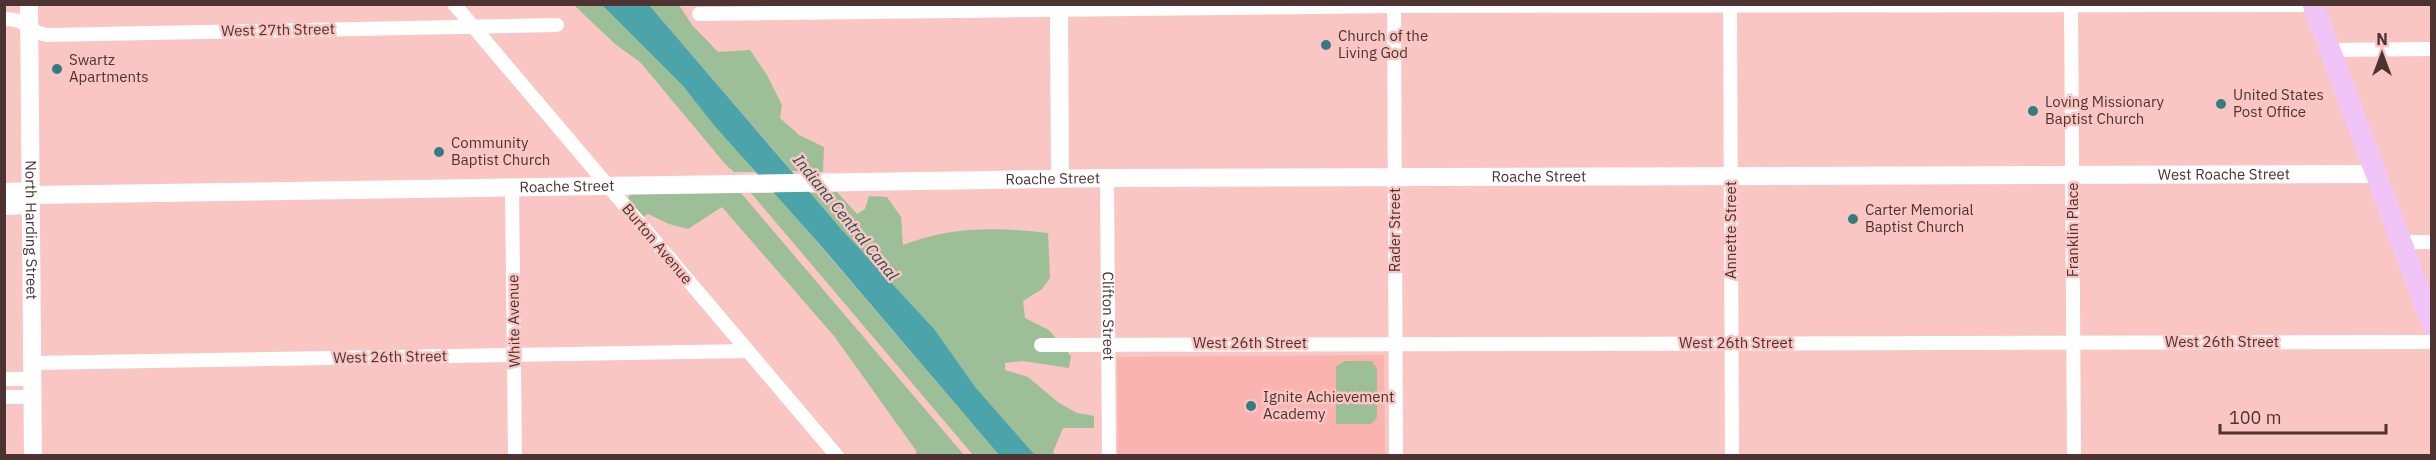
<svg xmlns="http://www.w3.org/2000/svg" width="2436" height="460" font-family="'IBM Plex Sans',sans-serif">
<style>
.built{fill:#fbb3b0}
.green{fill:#9cbf97}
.water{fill:#4aa4aa}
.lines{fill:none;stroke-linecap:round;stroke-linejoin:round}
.street{stroke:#fff;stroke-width:14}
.secondary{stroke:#fff;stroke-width:18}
.primary{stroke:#f1c4f8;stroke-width:21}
.poi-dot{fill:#337c81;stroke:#fac6c3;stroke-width:2}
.labels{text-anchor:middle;stroke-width:5;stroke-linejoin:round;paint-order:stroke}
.street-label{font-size:15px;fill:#4d3332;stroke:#fac6c3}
.poi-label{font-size:15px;fill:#4d3332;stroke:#fac6c3;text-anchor:start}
.water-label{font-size:16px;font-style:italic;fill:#264f52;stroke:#fac6c3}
</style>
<rect width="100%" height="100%" fill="#fac6c3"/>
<path class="built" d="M1384,355L1385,455H1118L1117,357Z"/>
<g class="green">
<path d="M574,5H602L683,86L755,172H734L726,165L640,62L615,44Z"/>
<path d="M649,5H679L692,25L718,52L750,50L767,75L782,105L780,118L799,135L824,147L823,172L792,171Z"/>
<path d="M837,192L857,214L865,209L869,196L887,197L901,217L903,245C950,226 998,227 1048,233L1050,278L1042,289L1023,301L1025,318L1049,330L1071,356L1069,368L1023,361L1005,363V370L1028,377L1059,403L1077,413L1094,416V428H1063L1053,452L1055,455H1035L976,388L947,348L809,193Z"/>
<path d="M741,193L964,455H914L917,452L834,336L722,207L688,229L669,224L648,214L641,218L628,199L630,194Z"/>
<path d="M751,193H775L999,455H973Z"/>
<path d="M1345,361H1372L1377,369V418L1371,424H1336V366Z"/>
</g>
<path class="water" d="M602,5H649L842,230L934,329L976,388L1035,455H999L821,246L714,125L683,86Z"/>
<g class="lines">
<g class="street">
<path d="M454,4L837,456"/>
<path d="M1394,4L1396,456"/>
<path d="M1730,4L1732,456"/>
<path d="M2071,4L2074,456"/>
<path d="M699,14L1394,6L2313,5"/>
<path d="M4,19C29,19 26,31 46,35L557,25"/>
<path d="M2330,50L2432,49"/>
<path id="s1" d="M1107,178L1109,456"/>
<path d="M512,187L515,456"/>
<path d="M2400,242H2432"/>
<path d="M1041,345L2432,342"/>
<path d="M32,363L748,351"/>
<path d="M4,379H32"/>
<path d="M4,397H32"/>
</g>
<g class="secondary">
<path id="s2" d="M29,4L33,456"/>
<path d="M1059,4L1060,179"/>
<path d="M4,192L31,191"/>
<path id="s3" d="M31,195L1107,178L2376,174"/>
<path d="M4,206L31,205"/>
</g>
<path class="primary" d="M2313,4L2432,325"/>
</g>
<g class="poi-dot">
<circle cx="1326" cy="45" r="6"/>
<circle cx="57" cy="69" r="6"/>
<circle cx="2221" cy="104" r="6"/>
<circle cx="2033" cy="111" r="6"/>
<circle cx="439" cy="152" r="6"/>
<circle cx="1853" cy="219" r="6"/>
<circle cx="1251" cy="406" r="6"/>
</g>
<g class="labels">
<g class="street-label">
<text transform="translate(278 30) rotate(-1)" y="5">West 27th Street</text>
<text dy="5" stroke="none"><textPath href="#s3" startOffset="2193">West Roache Street</textPath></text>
<text dy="5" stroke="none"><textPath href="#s3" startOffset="1508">Roache Street</textPath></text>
<text dy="5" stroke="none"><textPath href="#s3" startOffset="1022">Roache Street</textPath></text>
<text dy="5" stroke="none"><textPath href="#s3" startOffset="536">Roache Street</textPath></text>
<text dy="5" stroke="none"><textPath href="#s2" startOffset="226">North Harding Street</textPath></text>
<text transform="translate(1395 230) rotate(-90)" y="5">Rader Street</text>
<text transform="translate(1731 230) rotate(-90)" y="5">Annette Street</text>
<text transform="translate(2073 230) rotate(-90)" y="5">Franklin Place</text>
<text transform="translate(657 244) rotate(50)" y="5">Burton Avenue</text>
<text dy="5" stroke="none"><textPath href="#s1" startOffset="138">Clifton Street</textPath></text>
<text transform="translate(514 321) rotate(-91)" y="5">White Avenue</text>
<text x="2222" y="347">West 26th Street</text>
<text x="1250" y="348">West 26th Street</text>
<text x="1736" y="348">West 26th Street</text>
<text transform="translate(390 357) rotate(-1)" y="5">West 26th Street</text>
</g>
<g class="poi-label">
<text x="1338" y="41">Church of the<tspan x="1338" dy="17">Living God</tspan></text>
<text x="69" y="65">Swartz<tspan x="69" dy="17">Apartments</tspan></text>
<text x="2233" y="100">United States<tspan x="2233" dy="17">Post Office</tspan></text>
<text x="2045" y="107">Loving Missionary<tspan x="2045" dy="17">Baptist Church</tspan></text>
<text x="451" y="148">Community<tspan x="451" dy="17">Baptist Church</tspan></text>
<text x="1865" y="215">Carter Memorial<tspan x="1865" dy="17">Baptist Church</tspan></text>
<text x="1263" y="402">Ignite Achievement<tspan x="1263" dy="17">Academy</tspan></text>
</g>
<g class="water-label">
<text transform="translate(846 217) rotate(51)" y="6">Indiana Central Canal</text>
</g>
</g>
<rect width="2436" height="460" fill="none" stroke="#4d3332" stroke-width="12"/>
<g transform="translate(2382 54)" stroke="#fac6c3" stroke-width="4.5" paint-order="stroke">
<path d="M0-4.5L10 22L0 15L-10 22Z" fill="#4d3332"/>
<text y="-9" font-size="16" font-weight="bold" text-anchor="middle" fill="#4d3332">N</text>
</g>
<path d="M2220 424v9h166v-9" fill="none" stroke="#4d3332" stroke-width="3"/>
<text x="2229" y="424" font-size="18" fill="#4d3332" stroke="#fac6c3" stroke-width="4.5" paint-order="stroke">100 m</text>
</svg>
